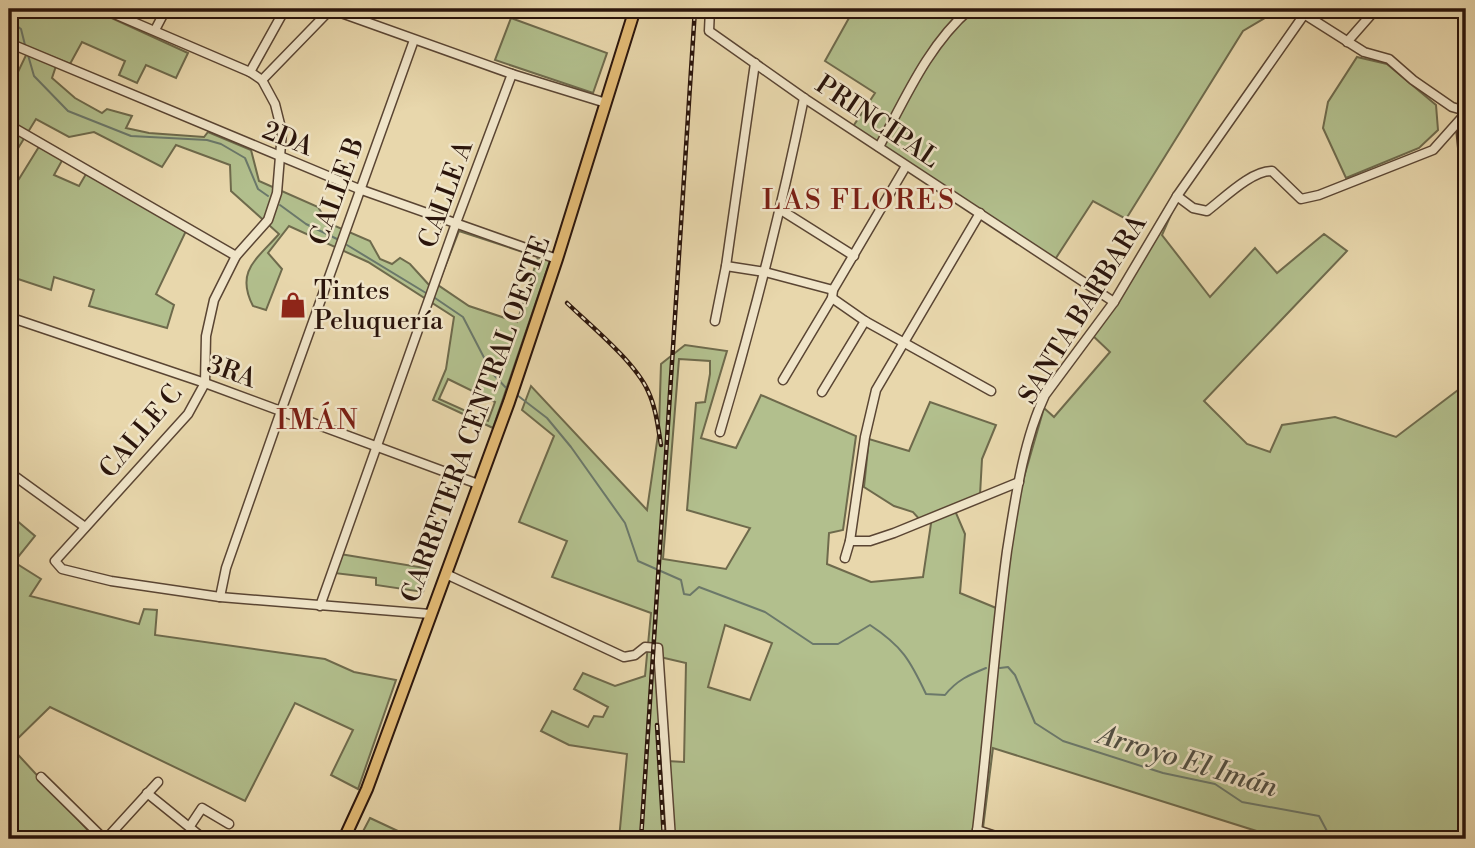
<svg xmlns="http://www.w3.org/2000/svg" width="1475" height="848" font-family="'Libre Bodoni',serif">
<style>
.green{fill:#b2bf8d;stroke:#6e6a4c;stroke-width:2;fill-rule:evenodd}
.lines{fill:none;stroke-linecap:round;stroke-linejoin:round}
.stream{stroke:#6b786a;stroke-width:2}
.minor-casing{stroke:#5a4533;stroke-width:11}
.major-casing{stroke:#2a140b;stroke-width:14}
.minor{stroke:#f0e5c9;stroke-width:8}
.major{stroke:#e4bc76;stroke-width:10}
.rail-casing{stroke:#2a140b;stroke-width:4.5}
.rail{stroke:#f0e5c9;stroke-width:2;stroke-dasharray:5;stroke-linecap:butt}
.labels{text-anchor:middle;stroke-width:5;stroke-linejoin:round;paint-order:stroke}
.street-label{font-size:26px;fill:#2a140b;stroke:#f0e5c9}
.poi-label{font-size:26px;fill:#2a140b;stroke:#f0e5c9;text-anchor:start}
.neighbourhood-label{font-size:28px;letter-spacing:2px;fill:#7a1f14;stroke:#f0e5c9}
.water-label{font-size:28px;font-style:italic;fill:#504e43;stroke:#f0e5c9}
</style>
<rect width="100%" height="100%" fill="#e8d7ac"/>
<filter id="stains"><feTurbulence type="fractalNoise" baseFrequency=".00286" numOctaves="4"/><feColorMatrix values="0 0 0 0 .2 0 0 0 0 .09 0 0 0 0 .02 0 0 0 .5 -.17"/></filter>
<radialGradient id="worn" r=".72"><stop offset=".6" stop-color="#630" stop-opacity="0"/><stop offset="1" stop-color="#630" stop-opacity=".3"/></radialGradient>
<g class="green">
<path d="M9,9H48L47,11L58,17L65,9H92L188,53L176,78L146,65L137,83L119,75L125,61L82,42L70,64L9,39Z"/>
<path d="M854,9H883L897,18L904,9H1280L1243,31L1126,219L1093,201L1054,261L852,128L875,93L825,61Z"/>
<path d="M511,18L607,53L593,93L495,60Z"/>
<path d="M27,53L56,66L52,78L75,98L102,113L107,109L132,116L126,128L149,133L204,137L208,132L251,150L259,181L318,207L328,223L370,241L380,259L392,264L400,258L410,264L430,286L454,221L552,255L493,428L433,400L446,369L454,317L368,262L289,226L268,253L282,269L266,310L253,306C235,271 257,259 279,234L231,191L230,165L176,145L162,167L94,132L69,137L36,119L9,163V68L18,72ZM459,231L538,257L517,322L469,306L438,285ZM448,379L495,402L488,421L439,399Z"/>
<path d="M1357,57L1387,64L1436,105L1438,130L1419,148L1346,178L1323,128L1328,102Z"/>
<path d="M40,145L64,157L54,175L79,186L86,174L186,231L156,294L174,305L167,328L89,306L94,290L54,277L51,290L9,276V174L19,179Z"/>
<path d="M1176,203L1162,235L1210,297L1255,248L1277,273L1324,234L1347,251L1204,401L1247,444L1270,452L1282,425L1335,417L1396,437L1466,384V839H1282L993,748L983,828L1020,839H998L980,833L979,839H619L627,754L569,745L541,731L552,711L588,727L594,716L603,717L608,707L574,689L583,673L615,686L645,676L651,613L552,577L567,541L519,522L554,436L522,410L531,386L647,510L659,428L661,364L685,345L727,351L701,438L736,448L761,395L856,436L843,530L829,533L827,564L871,582L923,577L932,517L921,521L913,512L894,506L864,487L869,439L909,451L930,402L996,425L982,459L980,495L953,506L965,534L960,593L1001,610L1018,498L1044,408L1054,417L1110,352L1090,333ZM679,359L710,361V374L705,402L696,403L687,510L750,528L726,569L663,559ZM725,625L772,643L750,700L708,687ZM660,657L686,663L684,762L667,761Z"/>
<path d="M9,514L35,536L14,562L41,579L30,596L139,624L144,609L157,610L155,635L325,659L354,672L396,680L358,789L331,775L353,730L295,703L245,801L50,707L10,746L96,839H9Z"/>
<path d="M340,554L431,569L423,592L376,585V578L334,573Z"/>
<path d="M370,818L415,839H359Z"/>
</g>
<g class="lines">
<g class="stream">
<path d="M9,20L21,29L25,45"/>
<path d="M28,55L34,76L68,111L131,136L207,140L221,144L245,158L258,189L268,196"/>
<path d="M280,205L306,224L337,239"/>
<path d="M347,245L426,293"/>
<path d="M435,298L463,317L492,373L509,391"/>
<path d="M517,395L547,418L571,447L625,523L638,561L681,580L684,594L690,595L699,587L765,612L813,644H838L870,625C902,646 910,660 926,694L945,695C957,680 969,675 986,668"/>
<path d="M1000,668L1008,667L1015,675L1035,723L1063,741L1163,773L1215,784L1242,802L1319,816L1328,833L1348,837H1392L1394,839"/>
</g>
<g class="minor-casing">
<g id="minor">
<path d="M103,9L250,72L262,80"/>
<path d="M330,9L512,74L606,103"/>
<path d="M710,9L709,31L804,98L1114,302"/>
<path d="M1464,9L1466,75"/>
<path d="M1304,14L1364,52L1389,59L1413,80L1452,107L1466,111"/>
<path d="M155,30L166,9"/>
<path d="M1347,42L1376,9"/>
<path d="M9,43L359,189L557,259"/>
<path d="M250,72L285,9"/>
<path d="M262,80L275,104L282,132L277,193L268,220L236,256L214,300L206,336L205,383L188,414L55,561L62,569L111,581L220,597L430,614"/>
<path d="M262,80L331,9"/>
<path d="M1466,115L1461,133L1466,183"/>
<path d="M9,125L236,256"/>
<path d="M879,147C905,99 928,45 970,9"/>
<path d="M1177,196L1193,208L1207,211C1223,199 1252,170 1272,171L1301,199L1319,195L1433,150L1466,113"/>
<path d="M781,210L854,256"/>
<path d="M726,266L765,272L833,290"/>
<path d="M832,298L865,321L991,391"/>
<path d="M9,317L205,383L478,484"/>
<path d="M715,321L726,266L755,63"/>
<path d="M783,380L832,298L833,290L906,166"/>
<path d="M822,392L865,321"/>
<path d="M720,432C753,321 781,211 804,98"/>
<path d="M9,472L85,527"/>
<path d="M850,541H870L894,533L1019,482"/>
<path d="M845,558L850,541L865,437L876,390L980,213"/>
<path d="M446,574L624,657L635,655L645,647L658,648L671,839"/>
<path d="M220,597L226,568L281,411L414,40"/>
<path d="M320,606L456,223L512,74"/>
<path d="M41,777L104,839"/>
<path d="M147,793L204,839"/>
<path d="M190,826L202,808L229,824"/>
<path d="M977,830L1005,839"/>
<path d="M106,839L158,782"/>
<path d="M976,839C988,743 994,647 1007,551C1015,501 1023,441 1045,395L1114,302L1177,196L1308,9"/>
</g>
</g>
<g class="major-casing">
<path id="major" d="M344,839L367,789L509,402L557,259L635,9"/>
</g>
<use href="#minor" class="minor"/>
<use href="#major" class="major"/>
<g class="rail-casing">
<g id="rail">
<path d="M567,303C591,326 635,362 648,391C656,408 658,427 661,445"/>
<path d="M657,725L664,839"/>
<path d="M641,839L695,9"/>
</g>
</g>
<use href="#rail" class="rail"/>
</g>
<defs>
<g id="shop-bare" transform="scale(2.1)"><path d="M-5-2.5h2.3a2.7 3.5 0 0 1 5.4 0H5L5.5 6h-11ZM-1.5-2.5h3a1.5 2.3 0 0 0-3 0Z" fill="#8f2418" stroke="#f0e5c9" stroke-width="2.5" paint-order="stroke"/></g>
</defs>
<g fill-rule="evenodd">
<use href="#shop-bare" x="293" y="305"/>
</g>
<g class="labels">
<g class="street-label">
<text transform="translate(878 121) rotate(34)" y="9">PRINCIPAL</text>
<text transform="translate(288 138) rotate(22)" y="9">2DA</text>
<text transform="translate(336 191) rotate(-70)" y="9">CALLE B</text>
<text transform="translate(445 194) rotate(-70)" y="9">CALLE A</text>
<text transform="translate(1082 309) rotate(-58)" y="9">SANTA BÁRBARA</text>
<text transform="translate(232 371) rotate(20)" y="9">3RA</text>
<text transform="translate(475 419) rotate(-70)" y="9">CARRETERA CENTRAL OESTE</text>
<text transform="translate(140 431) rotate(-50)" y="9">CALLE C</text>
</g>
<g class="poi-label">
<text x="314" y="299">Tintes<tspan x="314" dy="30">Peluquería</tspan></text>
</g>
<g class="neighbourhood-label">
<text x="859" y="209">LAS FLORES</text>
<text x="318" y="429">IMÁN</text>
</g>
<g class="water-label">
<text transform="translate(1188 760) rotate(17)" y="10">Arroyo El Imán</text>
</g>
</g>
<rect width="1475" height="848" fill="none" stroke="#e8d7ac" stroke-width="35"/>
<rect x="10" y="10" width="1454" height="827" fill="none" stroke="#2a140b" stroke-width="3.5"/>
<rect x="18" y="18" width="1440" height="813" fill="none" stroke="#2a140b" stroke-width="2"/>
<rect width="100%" height="100%" filter="url(#stains)"/>
<rect width="100%" height="100%" fill="url(#worn)"/>
</svg>
